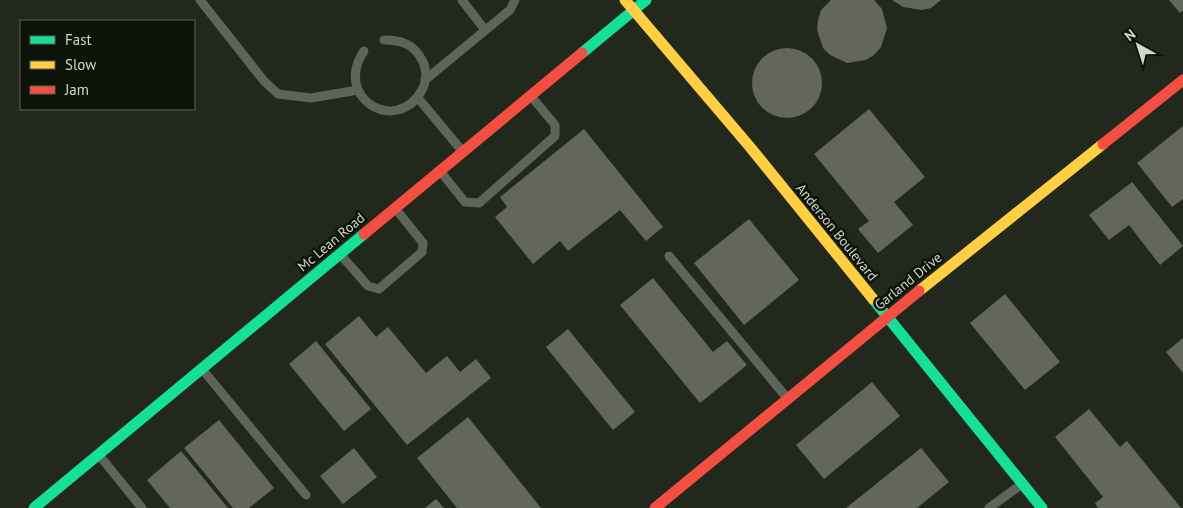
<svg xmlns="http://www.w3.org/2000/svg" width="1183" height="508" font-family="'PT Sans',sans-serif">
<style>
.building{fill:#63665b}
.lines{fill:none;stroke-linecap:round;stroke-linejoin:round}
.lane{stroke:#5f645b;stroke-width:9}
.fast{stroke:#16e098;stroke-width:11}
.slow{stroke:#ffcf43;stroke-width:11}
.jam{stroke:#f24e42;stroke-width:11}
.labels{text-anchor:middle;stroke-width:5;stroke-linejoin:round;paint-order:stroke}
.street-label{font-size:14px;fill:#d0d8ca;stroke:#0e130a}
</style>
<rect width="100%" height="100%" fill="#22281c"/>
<g class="building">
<path d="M831,0H874L882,9L887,28L881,47L874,55L866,60L847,63L830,55L823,48L817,30L818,20L821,10Z"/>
<path d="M892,0H941L931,8L922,10L903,7Z"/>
<path d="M1169,0H1183V11L1180,13Z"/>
<circle cx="787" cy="83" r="35"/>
<path d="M869,109L925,177L894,202L913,225L878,253L858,229L869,221L814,154Z"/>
<path d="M1183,126V199L1172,207L1137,163Z"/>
<path d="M584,129L663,227L646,241L620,210L568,251L560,241L533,264L495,217L507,207L500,197Z"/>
<path d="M1132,182L1183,246L1160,265L1129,225L1109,240L1089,215Z"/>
<path d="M749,219L799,280L744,325L694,263Z"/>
<path d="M653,278L713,352L727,341L747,365L700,403L620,305Z"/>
<path d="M1005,294L1060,362L1025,390L970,323Z"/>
<path d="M359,316L376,337L388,327L426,373L447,356L460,372L476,359L491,378L407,445L325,344Z"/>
<path d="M568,329L635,412L613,430L546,347Z"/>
<path d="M1183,338V373L1166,352Z"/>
<path d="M316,341L371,409L344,431L289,364Z"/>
<path d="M872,382L900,416L824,479L796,445Z"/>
<path d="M1089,409L1120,447L1127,441L1181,508H1098L1095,503L1103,497L1055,437Z"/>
<path d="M468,417L541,508H457L417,458Z"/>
<path d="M219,420L274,488L249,508H233L184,448Z"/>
<path d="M354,448L377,477L343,504L320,476Z"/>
<path d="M921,448L949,482L917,508H846Z"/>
<path d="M181,451L228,508H170L147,480Z"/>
<path d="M436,499L444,508H425Z"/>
</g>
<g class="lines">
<g class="lane">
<path d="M200,0L264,81L278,94L311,98L358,90"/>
<path d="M462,0L485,30"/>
<path d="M364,51C332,98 397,136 422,90C427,81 427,69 422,60C414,44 401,40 384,40"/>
<path d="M425,80L510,10L515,0"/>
<path d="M418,98L463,152"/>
<path d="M440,171L465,202L479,203L555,136V125L531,96"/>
<path d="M340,254L368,286L379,289L422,252L423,243L395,208"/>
<path d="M669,256L787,398"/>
<path d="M202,369L306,495"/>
<path d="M99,455L142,508"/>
<path d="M989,508L1022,484"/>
</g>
<g class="fast">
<path d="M582,53L646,0"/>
<path d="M873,299L1042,508"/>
<path d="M34,508L364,234"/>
</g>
<g class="slow">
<path d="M625,0L750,147L873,299"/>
<path d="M919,291L1103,144"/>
</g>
<g class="jam">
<path d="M1103,144L1183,80"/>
<path d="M364,234L582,53"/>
<path d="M655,508L919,291"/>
</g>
</g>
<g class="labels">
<g class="street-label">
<text transform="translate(837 232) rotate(51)" y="5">Anderson Boulevard</text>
<text transform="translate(331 242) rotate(-40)" y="5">Mc Lean Road</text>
<text transform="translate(908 281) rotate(-39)" y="5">Garland Drive</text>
</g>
</g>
<rect x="20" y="20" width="175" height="90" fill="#0e130a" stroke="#5c6257"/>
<rect x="30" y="36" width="25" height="8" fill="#16e098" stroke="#5c6257"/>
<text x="65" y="45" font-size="15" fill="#d0d8ca">Fast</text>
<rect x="30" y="61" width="25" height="8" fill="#ffcf43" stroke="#5c6257"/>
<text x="65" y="70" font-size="15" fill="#d0d8ca">Slow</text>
<rect x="30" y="86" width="25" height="8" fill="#f24e42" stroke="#5c6257"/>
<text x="65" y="95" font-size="15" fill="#d0d8ca">Jam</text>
<g transform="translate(1138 45) rotate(321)" stroke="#0e130a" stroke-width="4" paint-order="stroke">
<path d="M0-4L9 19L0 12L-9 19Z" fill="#d0d8ca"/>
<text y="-8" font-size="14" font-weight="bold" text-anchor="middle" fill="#d0d8ca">N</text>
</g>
</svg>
